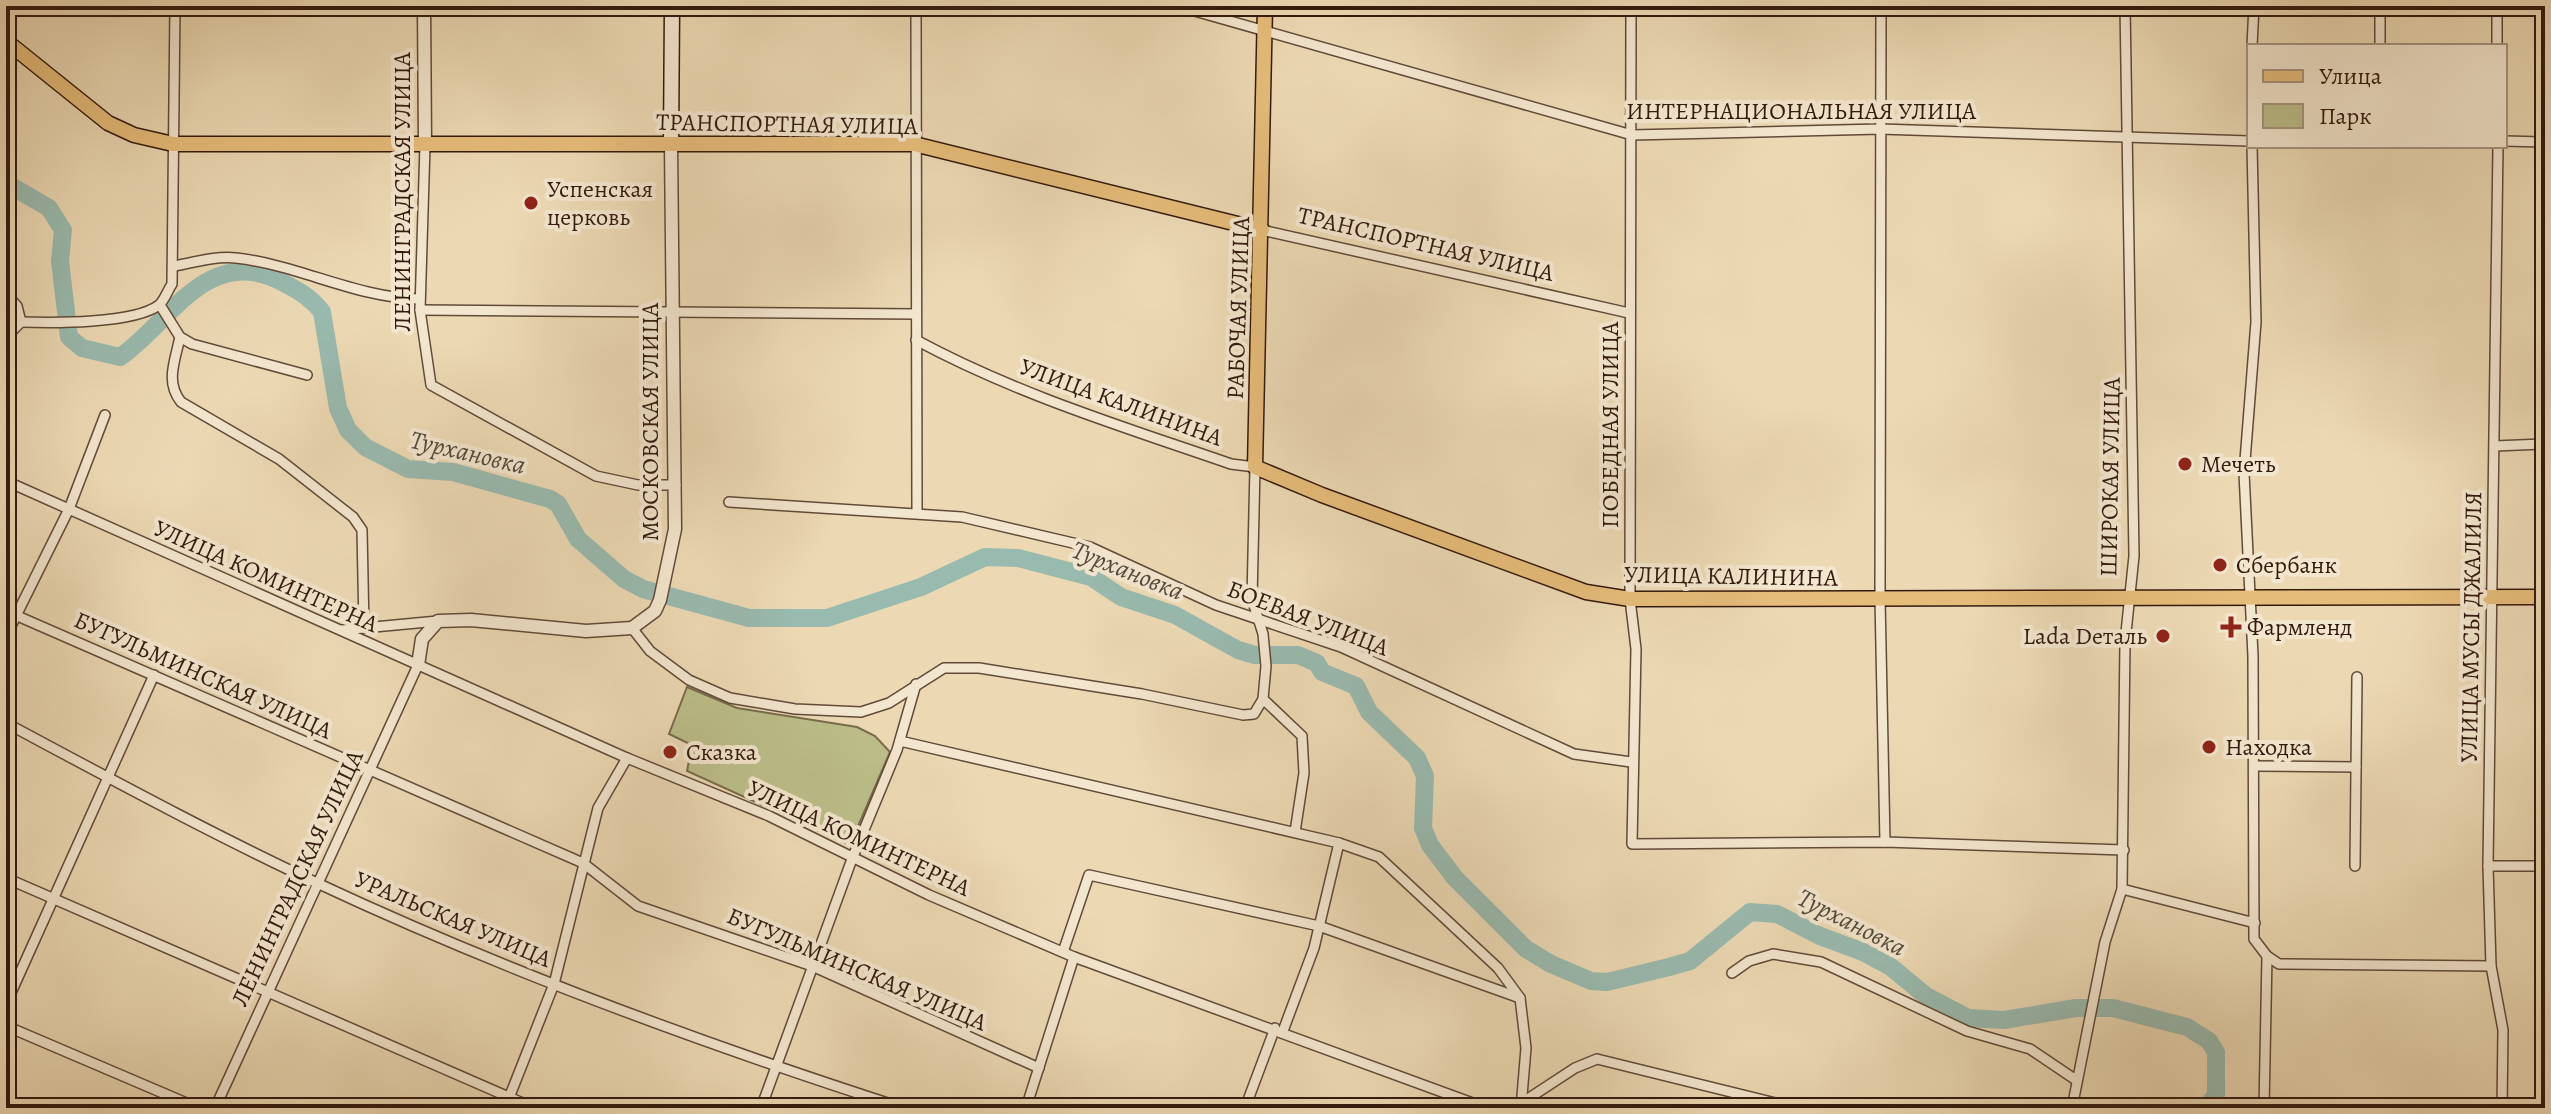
<svg xmlns="http://www.w3.org/2000/svg" width="2551" height="1114" font-family="Alegreya,serif">
<style>
.green{fill:#bcbe8a;stroke:#786c4c;stroke-width:2}
.lines{fill:none;stroke-linecap:round;stroke-linejoin:round}
.river{stroke:#99baaf;stroke-width:18}
.minor-casing{stroke:#614a38;stroke-width:12}
.tertiary-casing{stroke:#614a38;stroke-width:15}
.secondary-casing{stroke:#331a0e;stroke-width:17}
.primary-casing{stroke:#331a0e;stroke-width:17}
.minor{stroke:#f3e6ce;stroke-width:9}
.tertiary{stroke:#f3e6ce;stroke-width:12}
.secondary{stroke:#f3e6ce;stroke-width:14}
.primary{stroke:#e6bc7a;stroke-width:14}
.poi-dot{fill:#8f2418;stroke:#f3e6ce;stroke-width:3}
.labels{text-anchor:middle;stroke-width:8;stroke-linejoin:round;paint-order:stroke}
.street-label{font-size:24px;fill:#331a0e;stroke:#f3e6ce}
.poi-label{font-size:24px;fill:#331a0e;stroke:#f3e6ce;text-anchor:start}
.water-label{font-size:26px;font-style:italic;fill:#524a3e;stroke:#f3e6ce}
</style>
<rect width="100%" height="100%" fill="#ecd9b4"/>
<filter id="stains"><feTurbulence type="fractalNoise" baseFrequency=".0025" numOctaves="4"/><feColorMatrix values="0 0 0 0 .2 0 0 0 0 .09 0 0 0 0 .02 0 0 0 .5 -.17"/></filter>
<radialGradient id="worn" r=".72"><stop offset=".6" stop-color="#630" stop-opacity="0"/><stop offset="1" stop-color="#630" stop-opacity=".3"/></radialGradient>
<path class="green" d="M687,687L737,708L857,727L875,736L890,752L850,845L687,771L692,745L669,734Z"/>
<g class="lines">
<path class="river" d="M6,183L49,208L63,230L60,261L69,337L82,348L120,357C169,323 206,247 276,279C294,288 310,296 322,312L338,408L348,430L365,447L408,469L453,472L550,499L558,504L578,539L624,579L643,589L749,618H827L921,587L985,557L1018,558L1091,577L1121,597L1175,615L1238,650L1255,655H1298L1317,663L1322,672L1356,686L1369,712L1417,758L1425,776L1423,828L1430,845L1455,878L1526,949L1551,964L1591,981L1607,982L1669,967L1690,961L1750,912L1777,914L1820,936L1863,952L1891,967L1926,996L1968,1018L2004,1020L2076,1008H2113L2187,1027L2209,1041L2216,1052V1095L2206,1108"/>
<g class="minor-casing">
<g id="minor">
<path d="M916,6L917,513"/>
<path d="M1177,6L1632,135L1880,129L2249,141"/>
<path d="M1631,6L1630,599L1636,649L1632,844L1885,842L2124,850"/>
<path d="M1881,6L1880,599L1885,842"/>
<path d="M2497,6V46"/>
<path d="M2252,46L2254,6"/>
<path d="M2380,46V6"/>
<path d="M2505,141L2545,142"/>
<path d="M425,145L420,310L431,385L596,476L638,485H676"/>
<path d="M2252,146L2256,322L2244,473L2253,656L2254,939L2267,956L2264,1108"/>
<path d="M2498,146L2488,866L2491,966L2503,1030L2502,1108"/>
<path d="M1262,230L1629,313"/>
<path d="M174,266C195,262 215,256 236,258C299,265 356,298 420,299"/>
<path d="M6,294L17,306L21,322"/>
<path d="M160,305L180,337L192,344L307,375"/>
<path d="M420,310L916,314"/>
<path d="M21,322C52,323 134,324 159,305C164,301 168,290 172,284L175,6"/>
<path d="M6,337L21,322"/>
<path d="M180,337C175,361 165,382 181,402L279,459L353,517L362,530L364,628"/>
<path d="M2495,446L2545,444"/>
<path d="M6,481L627,758L769,816L929,895L1074,957L1486,1108"/>
<path d="M729,502L962,517L1090,547L1216,605L1341,647L1574,754L1631,762"/>
<path d="M6,611L583,863L638,906L812,966L1039,1068"/>
<path d="M632,628L650,651L689,680L730,698L795,709L861,712L889,703L944,668H979L1142,694L1243,715L1254,714L1263,699L1266,666L1263,634L1252,599L1255,467L1231,464C1124,427 1016,394 916,340"/>
<path d="M342,630L438,621"/>
<path d="M6,636L69,509L105,415"/>
<path d="M1263,699L1302,736L1304,773L1295,832"/>
<path d="M6,723C109,778 212,834 317,883C507,972 704,1044 903,1108"/>
<path d="M900,741L1339,843L1379,857L1498,968L1520,998L1526,1048L1521,1108"/>
<path d="M2254,766L2356,767"/>
<path d="M2355,866L2357,677"/>
<path d="M2488,866H2545"/>
<path d="M6,878L534,1108"/>
<path d="M2122,889L2255,923"/>
<path d="M1063,952L1089,875L1319,926L1520,998"/>
<path d="M2267,956L2279,964L2491,966"/>
<path d="M1732,973L1749,961L1773,954L1821,962L1967,1031L2030,1049L2076,1080"/>
<path d="M6,1004L154,675"/>
<path d="M6,1026L198,1108"/>
<path d="M1283,1031L1314,948L1339,843"/>
<path d="M1523,1102L1575,1068L1597,1059L1796,1108"/>
<path d="M215,1108L418,665"/>
<path d="M505,1108L554,984L598,808L627,758"/>
<path d="M761,1108L852,859L897,750L916,684"/>
<path d="M1026,1108L1074,957"/>
<path d="M1245,1108L1275,1028"/>
<path d="M2072,1108L2105,942L2122,889L2125,642L2134,556L2125,6"/>
</g>
</g>
<g class="tertiary-casing">
<g id="tertiary">
<path d="M424,6L425,145"/>
<path d="M418,665L422,639L438,621L471,620L586,631L632,628L655,611L660,600L675,529L671,145"/>
</g>
</g>
<g class="secondary-casing">
<path id="secondary" d="M671,145L672,6"/>
</g>
<g class="primary-casing">
<g id="primary">
<path d="M1265,6L1255,467L1322,495L1586,592L1630,599L2545,597"/>
<path d="M6,41L108,123L134,135L173,144H914L1262,230"/>
</g>
</g>
<use href="#minor" class="minor"/>
<use href="#tertiary" class="tertiary"/>
<use href="#secondary" class="secondary"/>
<use href="#primary" class="primary"/>
</g>
<g class="poi-dot">
<circle cx="531" cy="203" r="8"/>
<circle cx="2185" cy="464" r="8"/>
<circle cx="2220" cy="565" r="8"/>
<path d="M2227 615h8v8h8v8h-8v8h-8v-8h-8v-8h8z"/>
<circle cx="2163" cy="636" r="8"/>
<circle cx="2209" cy="747" r="8"/>
<circle cx="670" cy="752" r="8"/>
</g>
<g class="labels">
<g class="street-label">
<text x="1801" y="119">ИНТЕРНАЦИОНАЛЬНАЯ УЛИЦА</text>
<text transform="translate(787 124) rotate(1)" y="8">ТРАНСПОРТНАЯ УЛИЦА</text>
<text transform="translate(402 192) rotate(-90)" y="8">ЛЕНИНГРАДСКАЯ УЛИЦА</text>
<text transform="translate(1426 244) rotate(13)" y="8">ТРАНСПОРТНАЯ УЛИЦА</text>
<text transform="translate(1238 308) rotate(-88)" y="8">РАБОЧАЯ УЛИЦА</text>
<text transform="translate(1121 402) rotate(20)" y="8">УЛИЦА КАЛИНИНА</text>
<text transform="translate(650 422) rotate(-90)" y="8">МОСКОВСКАЯ УЛИЦА</text>
<text transform="translate(1610 425) rotate(-90)" y="8">ПОБЕДНАЯ УЛИЦА</text>
<text transform="translate(2110 477) rotate(-89)" y="8">ШИРОКАЯ УЛИЦА</text>
<text transform="translate(266 576) rotate(24)" y="8">УЛИЦА КОМИНТЕРНА</text>
<text transform="translate(1731 576) rotate(1)" y="8">УЛИЦА КАЛИНИНА</text>
<text transform="translate(1308 618) rotate(21)" y="8">БОЕВАЯ УЛИЦА</text>
<text transform="translate(2471 627) rotate(-89)" y="8">УЛИЦА МУСЫ ДЖАЛИЛЯ</text>
<text transform="translate(203 675) rotate(24)" y="8">БУГУЛЬМИНСКАЯ УЛИЦА</text>
<text transform="translate(859 838) rotate(25)" y="8">УЛИЦА КОМИНТЕРНА</text>
<text transform="translate(297 878) rotate(-65)" y="8">ЛЕНИНГРАДСКАЯ УЛИЦА</text>
<text transform="translate(453 919) rotate(23)" y="8">УРАЛЬСКАЯ УЛИЦА</text>
<text transform="translate(857 969) rotate(23)" y="8">БУГУЛЬМИНСКАЯ УЛИЦА</text>
</g>
<g class="poi-label">
<text x="547" y="197">Успенская<tspan x="547" dy="28">церковь</tspan></text>
<text x="2201" y="472">Мечеть</text>
<text x="2236" y="573">Сбербанк</text>
<text x="2247" y="635">Фармленд</text>
<text x="2147" y="644" text-anchor="end">Lada Dеталь</text>
<text x="2225" y="755">Находка</text>
<text x="686" y="760">Сказка</text>
</g>
<g class="water-label">
<text transform="translate(468 452) rotate(13)" y="9">Турхановка</text>
<text transform="translate(1128 570) rotate(22)" y="9">Турхановка</text>
<text transform="translate(1852 922) rotate(27)" y="9">Турхановка</text>
</g>
</g>
<rect width="2551" height="1114" fill="none" stroke="#ecd9b4" stroke-width="32"/>
<rect x="8" y="8" width="2535" height="1098" fill="none" stroke="#331a0e" stroke-width="4"/>
<rect x="16" y="16" width="2519" height="1082" fill="none" stroke="#331a0e" stroke-width="2"/>
<rect x="2247" y="44" width="260" height="104" fill="#f3e6ce" stroke="#a69481" stroke-width="2"/>
<rect x="2263" y="70" width="40" height="12" fill="#e6bc7a" stroke="#a69481" stroke-width="2"/>
<text x="2319" y="84" font-size="24" fill="#331a0e">Улица</text>
<rect x="2263" y="104" width="40" height="24" fill="#bcbe8a" stroke="#a69481" stroke-width="2"/>
<text x="2319" y="124" font-size="24" fill="#331a0e">Парк</text>
<rect width="100%" height="100%" filter="url(#stains)"/>
<rect width="100%" height="100%" fill="url(#worn)"/>
</svg>
